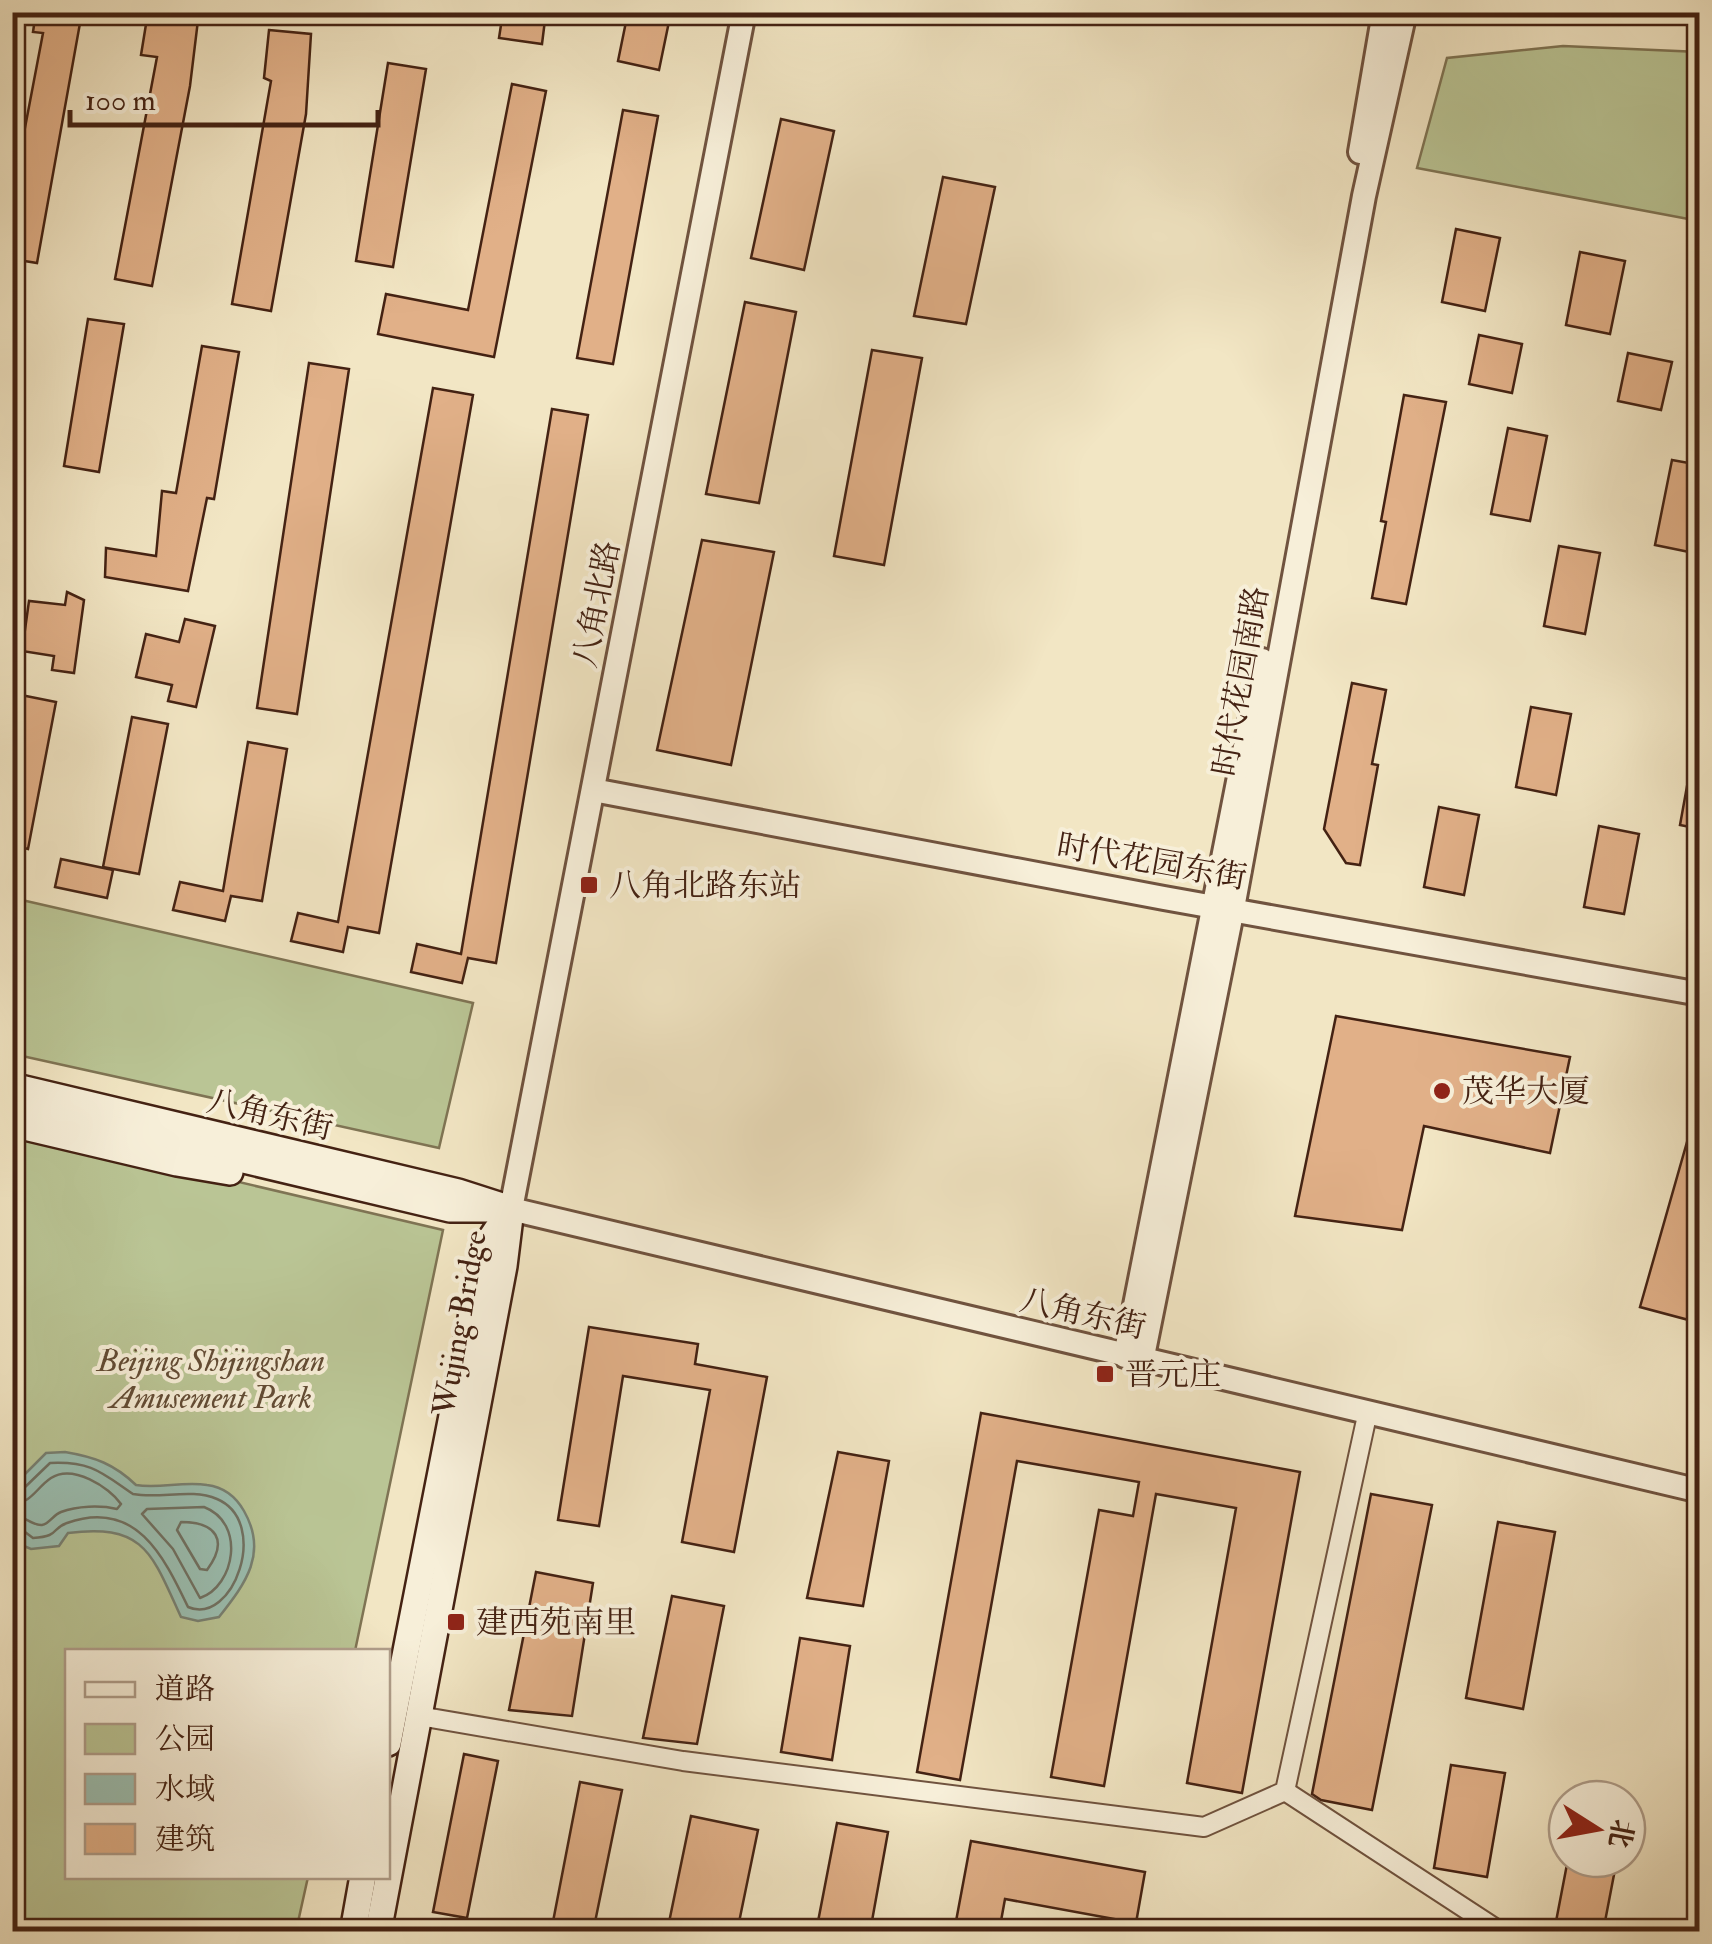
<svg xmlns="http://www.w3.org/2000/svg" width="1712" height="1944" font-family="'IM FELL Double Pica','Noto Serif SC',serif">
<style>
.green{fill:#bac595;stroke:#7f7454;stroke-width:2.5}
.water{fill:#9bc0b3;stroke:#788173;stroke-width:2.5}
.lines{fill:none;stroke-linecap:round;stroke-linejoin:round}
.shore{stroke:#707163;stroke-width:2.5}
.building{fill:#e1b088;stroke:#442213;stroke-width:2.5}
.minor-casing{stroke:#70533f;stroke-width:22}
.tertiary-casing{stroke:#70533f;stroke-width:28}
.secondary-casing{stroke:#442213;stroke-width:30}
.minor{stroke:#f7efd9;stroke-width:18}
.tertiary{stroke:#f7efd9;stroke-width:22}
.secondary{stroke:#f7efd9;stroke-width:25}
.poi-dot{fill:#8f2418;stroke:#f7efd9;stroke-width:4}
.labels{text-anchor:middle;stroke-width:8;stroke-linejoin:round;paint-order:stroke}
.street-label{font-size:32px;fill:#442213;stroke:#f7efd9}
.poi-label{font-size:32px;fill:#442213;stroke:#f7efd9;text-anchor:start}
.park-label{font-size:32px;font-style:italic;fill:#624b34;stroke:#f7efd9}
</style>
<rect width="100%" height="100%" fill="#f2e6c4"/>
<filter id="stains"><feTurbulence type="fractalNoise" baseFrequency=".002" numOctaves="4"/><feColorMatrix values="0 0 0 0 .2 0 0 0 0 .09 0 0 0 0 .02 0 0 0 .5 -.17"/></filter>
<radialGradient id="worn" r=".72"><stop offset=".6" stop-color="#630" stop-opacity="0"/><stop offset="1" stop-color="#630" stop-opacity=".3"/></radialGradient>
<g class="green">
<path d="M1563,46L1699,52V221L1417,168L1447,58Z"/>
<path d="M13,898L473,1003L439,1148L13,1054Z"/>
<path d="M13,1129L443,1230L355,1651L68,1652V1876L308,1877L296,1931L13,1932Z"/>
</g>
<path class="water" d="M65,1452C95,1457 114,1464 136,1485C159,1489 183,1481 207,1485C223,1487 236,1497 244,1511C268,1553 246,1583 219,1617L198,1621L181,1617C152,1554 145,1523 68,1533L59,1546L31,1549L19,1544L13,1520V1486L46,1453Z"/>
<g class="lines">
<g class="shore">
<path d="M12,1491L23,1489L50,1463C92,1461 102,1473 133,1494C161,1499 191,1488 217,1499C271,1522 233,1627 188,1607C164,1557 136,1498 67,1523C50,1529 61,1536 33,1538L21,1529L12,1527"/>
<path d="M12,1504C32,1503 36,1488 51,1478C73,1464 109,1487 121,1504L117,1509C100,1505 77,1506 61,1512C53,1515 49,1524 42,1525C33,1526 23,1515 12,1515"/>
<path d="M204,1507C246,1523 235,1586 200,1598L173,1549L142,1514L147,1509Z"/>
<path d="M181,1522C216,1522 229,1540 207,1570L200,1569L177,1530Z"/>
</g>
</g>
<g class="building">
<path d="M36,12H82L37,263L12,259V196L43,33L33,32Z"/>
<path d="M148,12H199L190,86L152,286L115,279L157,57L141,55Z"/>
<path d="M503,12H546L542,44L499,38Z"/>
<path d="M628,12H671L659,70L618,61Z"/>
<path d="M269,30L311,34L306,114L271,311L232,304L271,81L264,78Z"/>
<path d="M388,63L426,69L393,267L356,261Z"/>
<path d="M512,84L546,91L494,357L378,334L386,294L468,310Z"/>
<path d="M623,110L658,116L613,364L577,358Z"/>
<path d="M781,119L834,131L804,270L751,258Z"/>
<path d="M943,177L995,187L966,324L914,316Z"/>
<path d="M1456,229L1500,238L1485,311L1442,302Z"/>
<path d="M1580,252L1625,261L1610,334L1566,325Z"/>
<path d="M745,302L796,312L759,503L706,494Z"/>
<path d="M88,319L124,324L99,472L64,466Z"/>
<path d="M1479,335L1522,344L1512,393L1469,384Z"/>
<path d="M202,346L239,352L214,499L207,498L188,591L105,577L106,548L156,556L162,491L176,493Z"/>
<path d="M872,350L922,358L884,565L834,556Z"/>
<path d="M1628,353L1672,362L1661,410L1618,401Z"/>
<path d="M309,363L349,369L297,714L257,708Z"/>
<path d="M433,388L473,395L379,933L348,927L343,952L291,941L298,913L338,922Z"/>
<path d="M1404,395L1446,402L1406,604L1372,598L1386,522L1381,521Z"/>
<path d="M552,409L588,415L496,963L468,958L462,983L411,972L417,944L461,954Z"/>
<path d="M1508,428L1547,436L1530,521L1491,514Z"/>
<path d="M1672,460L1700,465V524L1694,553L1655,545Z"/>
<path d="M702,540L774,552L731,765L657,750Z"/>
<path d="M1559,546L1600,553L1585,634L1544,626Z"/>
<path d="M67,592L84,600L74,673L52,670L54,656L22,651L29,601L65,605Z"/>
<path d="M185,619L215,626L196,707L168,701L172,685L136,677L146,634L179,642Z"/>
<path d="M1352,683L1386,690L1372,764L1378,765L1360,865L1346,863L1324,829Z"/>
<path d="M16,694L56,702L28,849L12,845V710Z"/>
<path d="M1531,707L1571,714L1556,795L1516,787Z"/>
<path d="M132,717L168,724L139,874L103,867Z"/>
<path d="M248,742L287,749L262,901L231,896L225,921L173,910L180,882L223,891Z"/>
<path d="M1691,764H1700V829L1680,825Z"/>
<path d="M1439,807L1479,815L1464,895L1424,887Z"/>
<path d="M1599,826L1639,834L1624,914L1584,907Z"/>
<path d="M61,859L113,870L107,898L55,887Z"/>
<path d="M1336,1016L1570,1057L1550,1153L1424,1126L1402,1230L1295,1216Z"/>
<path d="M1695,1114L1700,1115V1323L1640,1307Z"/>
<path d="M589,1327L698,1344L695,1364L767,1377L734,1552L682,1542L710,1390L623,1376L599,1526L558,1520Z"/>
<path d="M981,1413L1300,1472L1242,1793L1187,1783L1236,1508L1156,1494L1104,1786L1051,1777L1099,1510L1133,1516L1139,1482L1017,1461L960,1780L917,1772Z"/>
<path d="M838,1452L889,1461L863,1606L807,1598Z"/>
<path d="M1371,1494L1432,1505L1372,1810L1321,1800L1312,1794Z"/>
<path d="M1498,1522L1555,1532L1523,1709L1466,1698Z"/>
<path d="M536,1572L593,1583L572,1716L509,1710Z"/>
<path d="M672,1596L724,1606L697,1744L643,1738Z"/>
<path d="M800,1638L850,1646L832,1760L781,1752Z"/>
<path d="M464,1754L498,1761L467,1918L433,1912Z"/>
<path d="M1451,1765L1505,1773L1487,1877L1434,1868Z"/>
<path d="M580,1782L622,1790L593,1932H551Z"/>
<path d="M691,1816L758,1830L737,1932H667Z"/>
<path d="M837,1823L888,1832L870,1932H816Z"/>
<path d="M971,1841L1145,1872L1136,1923L1005,1899L999,1932H954Z"/>
<path d="M1568,1859H1617L1603,1932H1554Z"/>
</g>
<g class="lines">
<g class="minor-casing">
<g id="minor">
<path d="M419,1716L683,1761L1204,1827L1285,1791L1368,1411"/>
<path d="M1285,1791L1501,1932"/>
</g>
</g>
<g class="tertiary-casing">
<g id="tertiary">
<path d="M744,12L511,1209L1700,1491"/>
<path d="M1360,152L1384,12"/>
<path d="M593,790L1164,898L1700,994"/>
<path d="M1125,1356L1262,660"/>
<path d="M1142,1361L1233,908L1364,196L1405,12"/>
</g>
</g>
<g class="secondary-casing">
<g id="secondary">
<path d="M12,1086L458,1192L511,1209"/>
<path d="M12,1105L450,1209H486"/>
<path d="M12,1124L177,1163L230,1172"/>
<path d="M388,1743L485,1247L508,1213"/>
<path d="M353,1932L363,1876"/>
<path d="M378,1932L504,1266L511,1209"/>
</g>
</g>
<use href="#minor" class="minor"/>
<use href="#tertiary" class="tertiary"/>
<use href="#secondary" class="secondary"/>
</g>
<g class="poi-dot">
<rect x="579" y="875" width="20" height="20" rx="5"/>
<circle cx="1442" cy="1091" r="10"/>
<rect x="1095" y="1364" width="20" height="20" rx="5"/>
<rect x="446" y="1612" width="20" height="20" rx="5"/>
</g>
<g class="labels">
<g class="street-label">
<text transform="translate(596 604) rotate(-79)" y="11">八角北路</text>
<text transform="translate(1240 681) rotate(-80)" y="11">时代花园南路</text>
<text transform="translate(1152 861) rotate(10)" y="11">时代花园东街</text>
<text transform="translate(270 1114) rotate(13)" y="11">八角东街</text>
<text transform="translate(1083 1313) rotate(13)" y="11">八角东街</text>
<text transform="translate(459 1323) rotate(-80)" y="11">Wujing Bridge</text>
</g>
<g class="poi-label">
<text x="609" y="896">八角北路东站</text>
<text x="1462" y="1102">茂华大厦</text>
<text x="1125" y="1385">晋元庄</text>
<text x="476" y="1633">建西苑南里</text>
</g>
<g class="park-label">
<text x="211" y="1371">Beijing Shijingshan<tspan x="211" dy="37">Amusement Park</tspan></text>
</g>
</g>
<rect width="1712" height="1944" fill="none" stroke="#f2e6c4" stroke-width="50"/>
<rect x="15" y="15" width="1682" height="1914" fill="none" stroke="#442213" stroke-width="5"/>
<rect x="25" y="25" width="1662" height="1894" fill="none" stroke="#442213" stroke-width="2.5"/>
<rect x="65" y="1649" width="325" height="230" fill="#f7efd9" stroke="#af9d8a" stroke-width="2.5"/>
<rect x="85" y="1682" width="50" height="15" fill="#f7efd9" stroke="#af9d8a" stroke-width="2.5"/>
<text x="155" y="1699" font-size="30" fill="#442213">道路</text>
<rect x="85" y="1724" width="50" height="30" fill="#bac595" stroke="#af9d8a" stroke-width="2.5"/>
<text x="155" y="1749" font-size="30" fill="#442213">公园</text>
<rect x="85" y="1774" width="50" height="30" fill="#9bc0b3" stroke="#af9d8a" stroke-width="2.5"/>
<text x="155" y="1799" font-size="30" fill="#442213">水域</text>
<rect x="85" y="1824" width="50" height="30" fill="#e1b088" stroke="#af9d8a" stroke-width="2.5"/>
<text x="155" y="1849" font-size="30" fill="#442213">建筑</text>
<g transform="translate(1597 1829) rotate(101)"><circle r="48" fill="#f7efd9" stroke="#af9d8a" stroke-width="2.5"/>
<path d="M0-8L18 38L0 25L-18 38Z" fill="#8f2418"/>
<text y="-15" font-size="28" font-weight="bold" text-anchor="middle" fill="#442213">北</text>
</g>
<path d="M70 110v15h308v-15" fill="none" stroke="#442213" stroke-width="5"/>
<text x="85" y="110" font-size="30" fill="#442213" stroke="#f7efd9" stroke-width="8" paint-order="stroke">100 m</text>
<rect width="100%" height="100%" filter="url(#stains)"/>
<rect width="100%" height="100%" fill="url(#worn)"/>
</svg>
